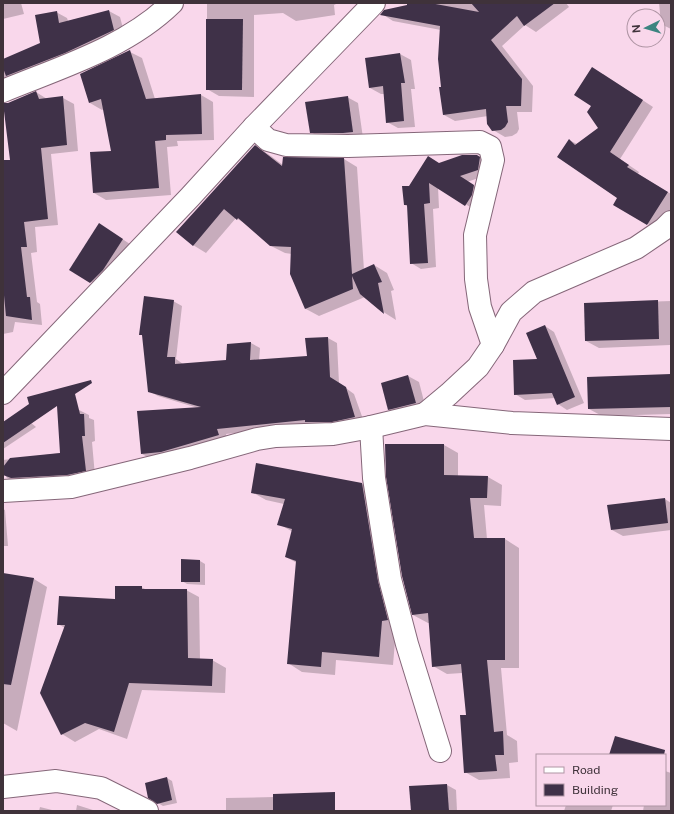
<svg xmlns="http://www.w3.org/2000/svg" width="674" height="814" font-family="'Public Sans',sans-serif">
<rect width="100%" height="100%" fill="#f9d7eb"/>
<!-- shadow -->
<g fill="#0003">
<path d="M3,3H21L24,14L3,19Z"/>
<path d="M207,3H338L334,5L335,15L296,21L283,13L254,15V97L219,96L207,89Z"/>
<path d="M408,3H566L569,7L536,32L525,25L502,46L533,86L532,112H517L519,129L517,133L512,136L505,137L493,130L488,116L455,121L444,115L441,30L393,21L382,14L408,6Z"/>
<path d="M659,3H671V29L661,24Z"/>
<path d="M109,11L120,17L125,36L3,91V60L42,43L56,12L67,18L68,21Z"/>
<path d="M130,52L142,58L155,99L201,95L213,102L214,140L177,141L178,146L167,147L171,195L106,200L94,193L112,152L104,109L102,110L90,103Z"/>
<path d="M400,54L411,60L415,89H411L415,127L398,128L387,122L384,94H381L370,88L366,59Z"/>
<path d="M603,74L653,107L620,159L639,172L638,174L671,194V211L659,231L615,204L619,198L569,140L577,144L600,128L592,106Z"/>
<path d="M36,92L47,99L63,98L74,104L78,151L51,154L58,225L35,227L37,252L31,253L37,302L40,304L42,325L15,322L13,332L3,334V161L11,160L8,104Z"/>
<path d="M347,97L358,103L363,138L322,139L311,132Z"/>
<path d="M255,146L268,154L283,165L344,159L357,167L364,270L374,265L387,273L394,290L391,291L396,320L385,313L365,297L319,316L306,309L291,274L292,254L285,253L271,246L246,224L236,218L206,253L193,245Z"/>
<path d="M479,156L488,162L487,175L467,182L483,191L475,210L438,187L439,208L433,209L436,267L421,269L411,263L408,207L405,205L410,187L439,164Z"/>
<path d="M110,231L133,246L102,289L71,269Z"/>
<path d="M173,301L182,306L176,359L183,364L227,361L251,343L260,348L259,361L308,357L328,338L337,343L339,383L354,394L364,422L312,425L226,434L228,440L151,459L142,454L198,408L158,396L149,391L143,336L140,334Z"/>
<path d="M671,301V354L670,345L599,348L586,341L585,304Z"/>
<path d="M545,326L554,332L584,403L567,410L558,404L555,398L525,400L515,394L539,360Z"/>
<path d="M671,375V414L602,416L589,409Z"/>
<path d="M408,376L419,382L426,409L400,416L389,409Z"/>
<path d="M79,410L89,415V418L94,420L95,441L92,442L95,476L18,483L7,478L3,471V460L61,453Z"/>
<path d="M30,422L36,427L3,449V429Z"/>
<path d="M444,445L458,453V476L488,477L502,485L501,506L484,505L487,539H505L519,548V668H501L507,735L517,741L518,762L509,763L510,778L479,780L465,772L467,715L462,673L447,674L433,666L430,623H428L413,615Z"/>
<path d="M362,484L376,492L396,629L393,665L336,660L335,675L302,672L288,663L297,563L286,557L293,532L279,524L284,504L266,500L252,492Z"/>
<path d="M665,499L671,503V530L623,536L612,530Z"/>
<path d="M3,509L5,510L8,546H3Z"/>
<path d="M200,561L205,564V585L187,584L182,581Z"/>
<path d="M3,574L34,579L47,587L17,731L3,723Z"/>
<path d="M141,587L147,590H186L199,597L200,660H212L226,668L225,693L142,690L127,739L99,729L75,742L62,734L65,628L58,624L116,600Z"/>
<path d="M665,771L671,773V811H643L644,805H665Z"/>
<path d="M167,778L172,781L177,803L163,806L158,803Z"/>
<path d="M447,785L456,790L457,811H412L411,787Z"/>
<path d="M274,797L311,811H226V798Z"/>
<path d="M77,805L96,811H76Z"/>
<path d="M566,805H613L611,811H564Z"/>
<path d="M40,807L56,811H39Z"/>
</g>
<!-- building -->
<g fill="#3f3148">
<path d="M407,3H430L479,12L471,3H555L524,26L517,16L491,40L522,79L521,106H506L508,122L505,127L501,130L492,131L487,124L486,109L443,115L439,87H441L438,59L440,26L380,15L384,10L407,5Z"/>
<path d="M109,10L114,30L65,53L6,76L3,68V59L40,43L35,15L57,11L59,23Z"/>
<path d="M206,19H243L242,90H206Z"/>
<path d="M130,50L146,99L201,94L202,134L166,135V140L155,141L159,188L93,193L90,152L111,151L101,99L89,103L80,74Z"/>
<path d="M400,53L405,83H401L404,121L386,123L383,86L369,88L365,58Z"/>
<path d="M592,67L643,100L610,152L629,165L627,167L668,192L647,225L613,205L617,198L557,157L569,139L575,145L598,128L587,112L591,106L574,95Z"/>
<path d="M36,91L39,99L63,96L67,145L41,148L48,219L24,222L27,247H21L27,297H30L32,320L6,316L3,285V160H10L3,103H8Z"/>
<path d="M348,96L353,132L343,133H310L305,102Z"/>
<path d="M255,145L282,166L283,157L344,158L352,274L374,264L382,282L378,283L384,314L360,294L352,276L353,289L305,309L290,274L291,247L270,246L238,218L237,220L224,209L193,246L176,232Z"/>
<path d="M462,155H477L480,157L478,170L460,176L474,185L472,195L465,206L429,183L430,203L424,204L428,263L410,264L407,205H404L402,186H409L428,156L439,163Z"/>
<path d="M99,223L123,239L103,270L90,283L69,270Z"/>
<path d="M144,296L174,300L167,357H175V364L226,360L227,344L251,342L250,360L307,356L305,338L328,337L330,377L346,387L355,417L332,422H305V420L217,429L219,435L161,452L141,454L137,411L201,407L148,392L142,335H139Z"/>
<path d="M658,300L659,339L585,341L584,303Z"/>
<path d="M545,325L575,397L557,405L552,393L514,395L513,360L537,359L526,333Z"/>
<path d="M671,374V407L588,409L587,377Z"/>
<path d="M408,375L416,403L388,410L381,383Z"/>
<path d="M91,380L92,383L75,394L80,414H84L85,436H82L86,471L67,475L11,478L3,475V467L10,458L60,453L57,406L3,443V422L29,404L27,397Z"/>
<path d="M385,444H444V475L488,476L487,498H470L474,538H505V660H487L494,732L503,731L504,755H495L497,771L464,773L460,715H466L461,664L432,667L428,613L412,615L402,576L386,477Z"/>
<path d="M256,463L362,483L378,581L388,620L382,621L379,657L322,652L321,667L287,664L296,561L285,557L292,529L277,525L285,499L251,493Z"/>
<path d="M665,498L668,523L611,530L607,505Z"/>
<path d="M181,559L200,560V582H181Z"/>
<path d="M3,573L34,578L11,685L3,684Z"/>
<path d="M115,586H142V589H187L188,658L213,659L212,686L129,683L114,732L85,723L61,735L40,693L65,625H57L59,596L115,599Z"/>
<path d="M615,736L665,750L664,755H609Z"/>
<path d="M167,777L172,800L157,804L148,798L145,783Z"/>
<path d="M447,784L449,811H411L409,786Z"/>
<path d="M335,792V811H273V794Z"/>
</g>
<g fill="none" stroke-linecap="round" stroke-linejoin="round">
<!-- street casing -->
<g stroke="#856779" stroke-width="24">
<g id="street">
<path d="M3,91C61,67 126,48 172,3"/>
<path d="M254,127L268,140L286,145L348,146L480,142L490,147L493,160L475,235L476,279L480,307L493,345"/>
<path d="M425,414L449,394L478,367L493,345L511,312L534,292L636,248L664,229L671,222"/>
<path d="M371,427L374,478L390,579L407,644L440,751"/>
<path d="M3,491L71,487L190,458L257,439L276,436L333,434L371,427L425,414L512,423L671,429"/>
<path d="M3,787L56,781L101,788L147,811"/>
</g>
</g>
<!-- secondary casing -->
<g stroke="#856779" stroke-width="24">
<path id="secondary" d="M3,393L190,197L254,127L374,3"/>
</g>
<!-- street -->
<use href="#street" stroke="#fff" stroke-width="22"/>
<!-- secondary -->
<use href="#secondary" stroke="#fff" stroke-width="22"/>
</g>
<!-- border -->
<rect width="674" height="814" fill="none" stroke="#3f323a" stroke-width="8"/>
<!-- legend -->
<rect x="536" y="754" width="130" height="52" fill="#f9d7eb" stroke="#af95a4"/>
<rect x="544" y="767" width="20" height="6" fill="#ffffff" stroke="#af95a4"/>
<text x="572" y="774" font-size="12" fill="#3f323a">Road</text>
<rect x="544" y="784" width="20" height="12" fill="#3f3148" stroke="#af95a4"/>
<text x="572" y="794" font-size="12" fill="#3f323a">Building</text>
<!-- north arrow -->
<g transform="translate(646 28) rotate(265)"><circle r="19" fill="#f9d7eb" stroke="#af95a4"/>
<path d="M0-3L7 15L0 10L-7 15Z" fill="#3c8480"/>
<text y="-6" font-size="11" font-weight="bold" text-anchor="middle" fill="#3f323a">N</text>
</g>
</svg>
